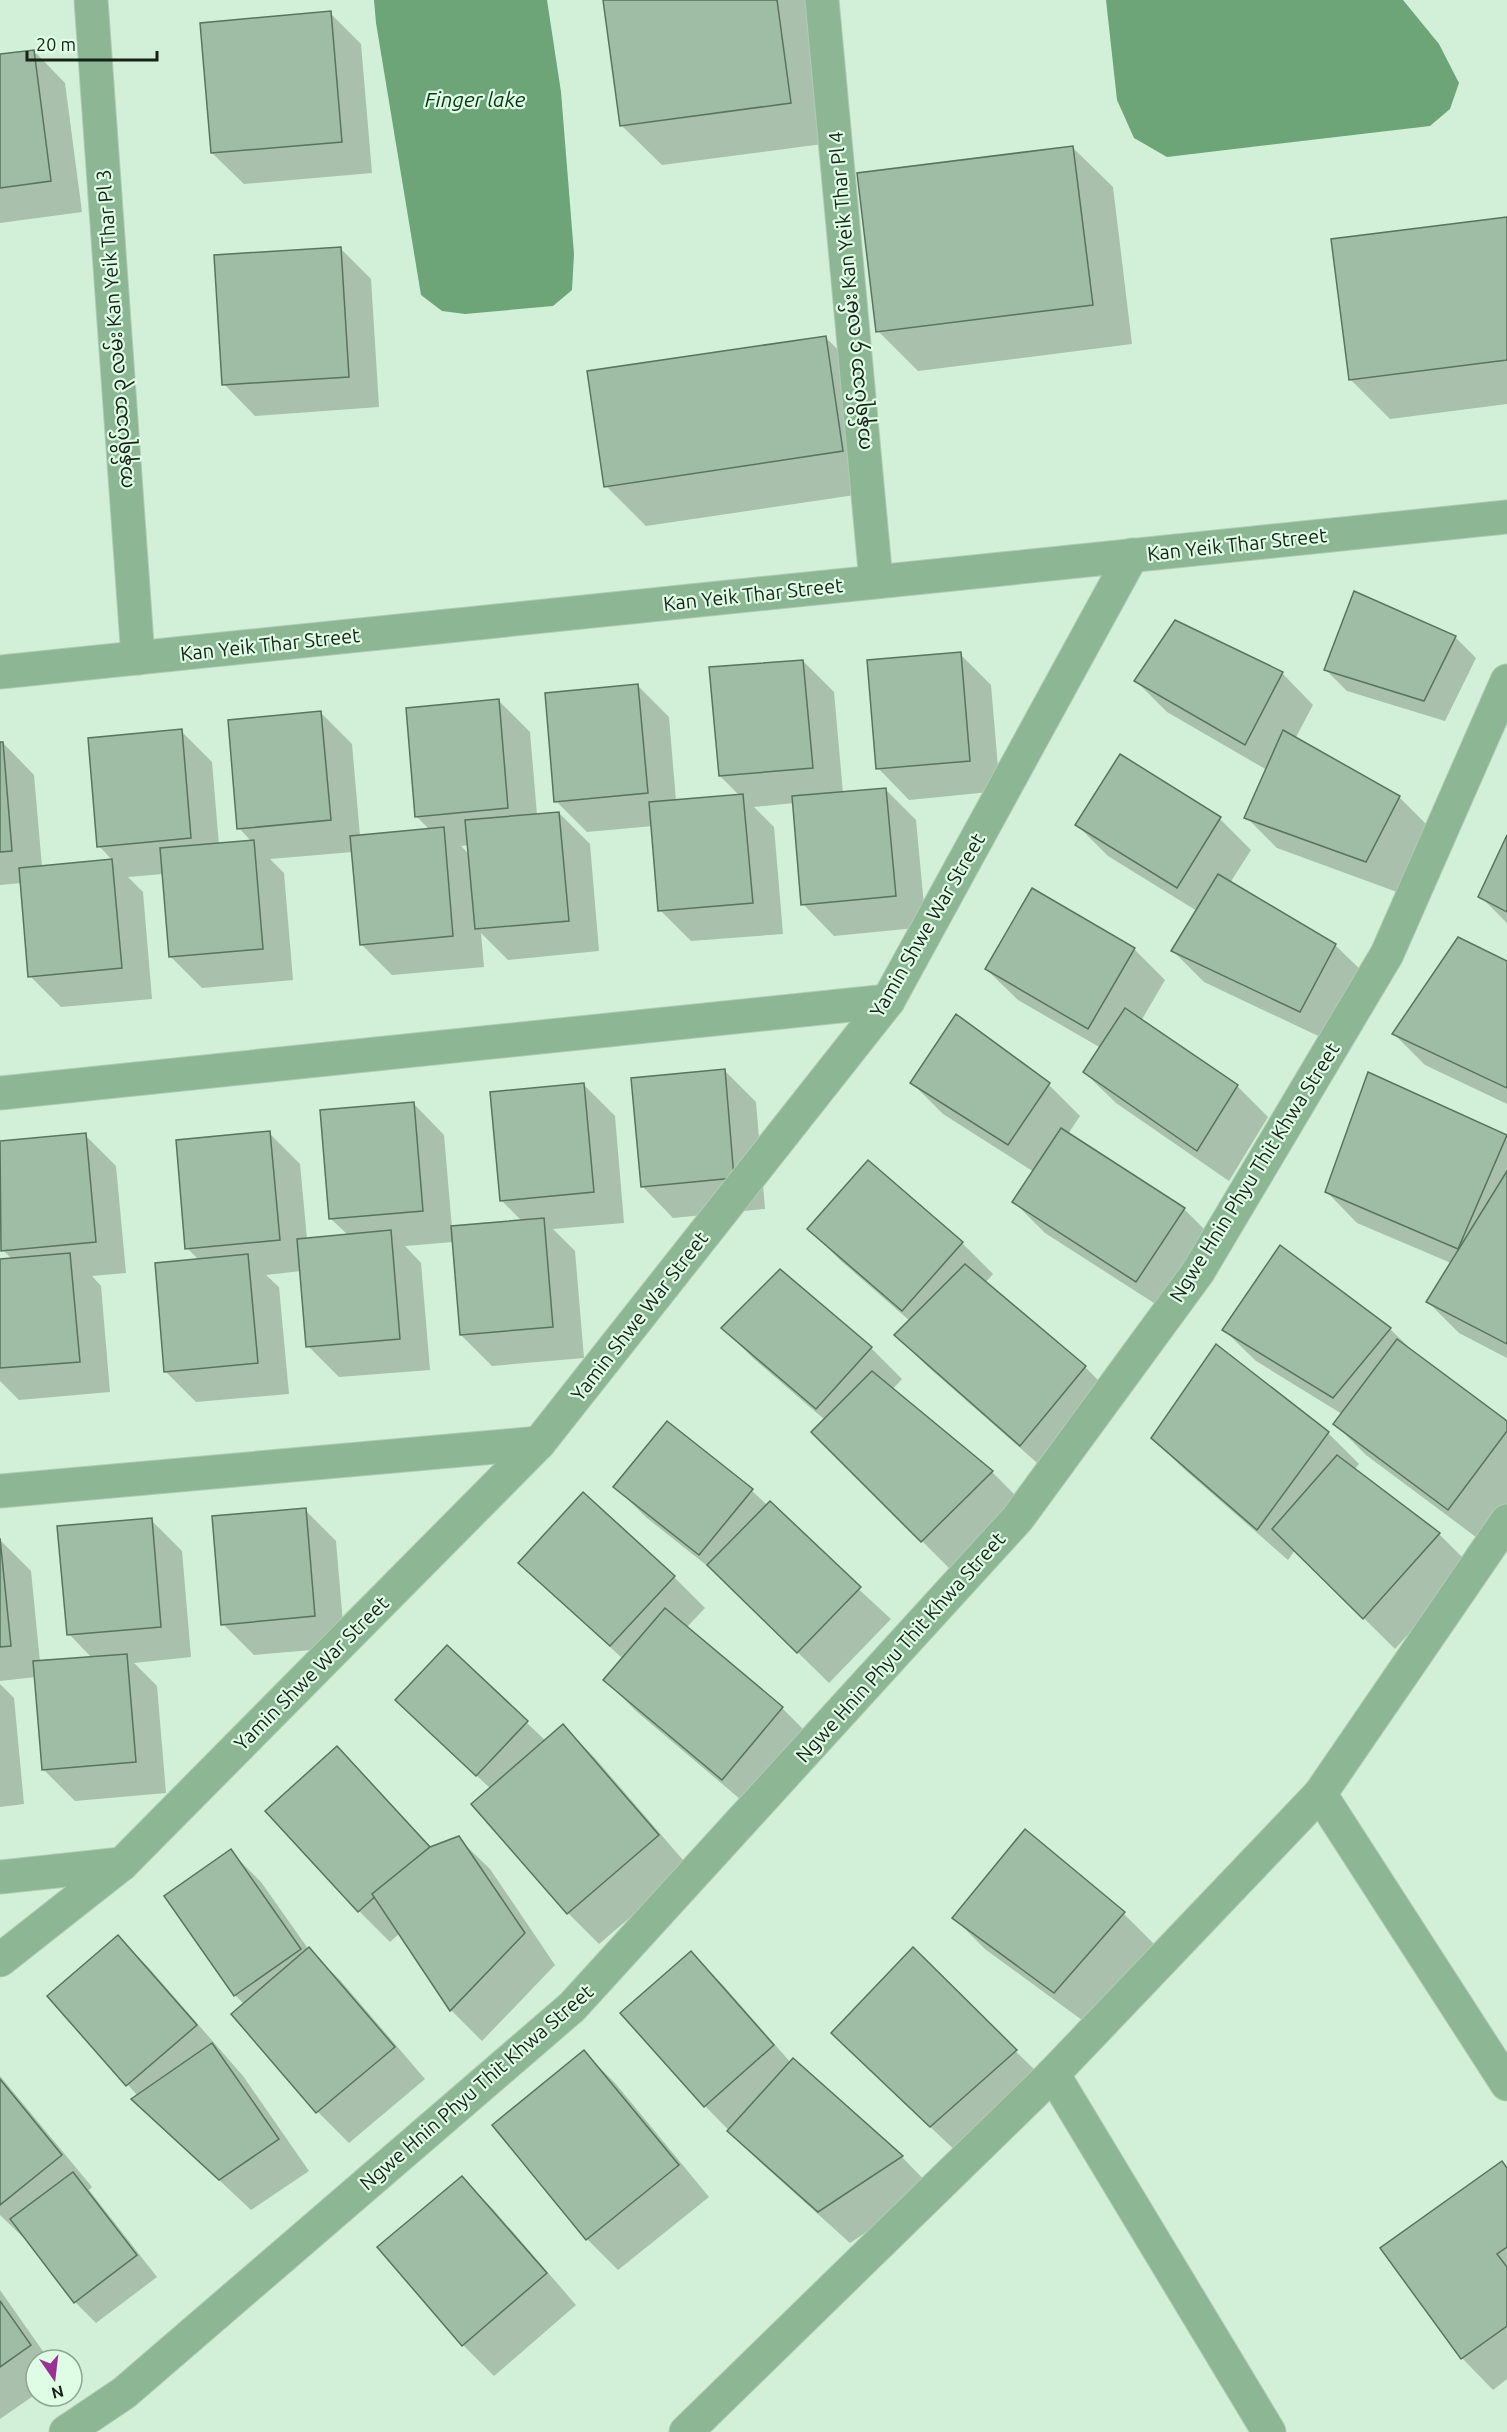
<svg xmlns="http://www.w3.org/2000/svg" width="1507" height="2432" font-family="Ubuntu,'Noto Sans Myanmar',sans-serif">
<rect width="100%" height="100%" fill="#d2f0d7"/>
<!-- water -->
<g fill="#6da478">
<path d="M374,0H547L561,92L574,254L572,290L553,306L465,314L442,311L421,295L376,23Z"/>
<path d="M1106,0H1403L1439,44L1459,83L1450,109L1430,126L1167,157L1134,138L1117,100Z"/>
</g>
<!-- shadow -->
<g fill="#0003" fill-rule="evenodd">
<path d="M605,0H812L830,143L662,165L621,125Z"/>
<path d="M330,13L361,44L372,173L244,184L212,153Z"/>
<path d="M34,51L65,83L82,212L0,223V56Z"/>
<path d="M1072,147L1113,187L1132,344L918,371L878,331Z"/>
<path d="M1507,218V404L1390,419L1350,379Z"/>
<path d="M340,248L371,279L379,407L255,416L224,384Z"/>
<path d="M825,337L866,377L882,491L646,526L606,486Z"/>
<path d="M1455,637L1476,658L1445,721L1347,691L1326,670Z"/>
<path d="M960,654L991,685L1000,791L909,800L878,768Z"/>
<path d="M803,661L834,692L843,793L885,789L916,820L926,927L834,936L803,904L794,803L754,807L774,827L783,934L691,941L660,910L653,826L587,832L556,801L638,686L669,717L676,801L740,796L720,776Z"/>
<path d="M1282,673L1313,705L1295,739L1399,797L1430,828L1397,892L1277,848L1246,817L1267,770L1167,712L1136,681Z"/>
<path d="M499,701L530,732L537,815L559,813L590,844L599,951L508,960L481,933L484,967L392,975L361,944L353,852L270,859L284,873L293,980L202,988L171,957L163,874L128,877L143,892L152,999L61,1007L30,976L22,883L0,885V744L3,743L34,775L42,867L113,861L99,846L181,731L212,762L219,845L252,842L239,828L321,713L352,744L360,836L430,830L416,816ZM469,845L470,855L461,846Z"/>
<path d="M1120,756L1220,819L1251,850L1230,883L1335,945L1367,976L1331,1042L1204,982L1173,951L1197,911L1108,856L1077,825Z"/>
<path d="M1507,838V923L1480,896Z"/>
<path d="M1134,949L1165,980L1141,1021L1237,1086L1268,1117L1229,1181L1116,1103L1084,1072L1101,1048L1018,1000L986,969Z"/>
<path d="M1507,962V1104L1425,1065L1394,1034Z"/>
<path d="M957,1016L1049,1085L1080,1116L1068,1134L1184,1209L1215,1240L1168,1312L1045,1233L1014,1202L1034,1172L943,1114L912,1083Z"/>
<path d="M725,1071L756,1102L765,1209L673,1218L642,1186Z"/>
<path d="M1369,1074L1507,1137V1358L1459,1333L1428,1302L1451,1263L1357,1223L1326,1191Z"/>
<path d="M584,1085L615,1116L624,1223L553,1229L575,1251L584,1358L492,1366L461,1335L453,1242L405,1246L421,1263L430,1370L339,1377L308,1346L301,1271L266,1275L279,1287L289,1394L196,1402L165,1371L199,1260L187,1248L269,1133L300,1164L307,1239L348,1235L331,1219L413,1103L444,1135L452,1228L523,1222L501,1200Z"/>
<path d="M85,1135L116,1166L126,1273L92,1276L101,1286L110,1392L19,1400L0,1381V1260L12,1259L3,1250L0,1217V1142Z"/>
<path d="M809,1229L962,1243L993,1274L985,1283L1085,1367L1116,1398L1052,1476L927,1366L896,1335L910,1321L840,1260Z"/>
<path d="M1280,1247L1390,1329L1418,1356L1507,1423V1504L1480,1540L1366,1455L1335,1424L1342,1414L1256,1361L1224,1330Z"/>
<path d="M780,1271L871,1348L902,1379L892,1390L992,1472L1023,1503L953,1572L813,1432L825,1420L754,1359L723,1328Z"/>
<path d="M1328,1433L1359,1464L1354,1470L1439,1534L1470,1565L1395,1649L1295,1550L1288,1560L1184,1469L1153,1438Z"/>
<path d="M615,1487L752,1491L891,1619L829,1683L720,1576L647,1518Z"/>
<path d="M305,1510L336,1541L345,1647L254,1655L223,1624Z"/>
<path d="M151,1520L182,1551L191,1657L134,1663L157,1686L166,1793L75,1801L44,1770L36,1677L0,1681V1540L31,1571L40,1662L92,1658L69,1634Z"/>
<path d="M520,1563L674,1577L705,1608L686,1628L782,1708L813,1739L753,1810L636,1711L605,1680L623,1659Z"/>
<path d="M447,1647L546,1741L563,1726L594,1757L689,1867L599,1944L568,1913L473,1804L491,1789L418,1721Z"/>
<path d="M0,1684L14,1698L24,1804L0,1807Z"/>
<path d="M337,1748L432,1848L458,1838L490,1869L555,1965L482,2041L451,2010L400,1933L390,1942L359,1911Z"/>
<path d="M1025,1831L1124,1914L1155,1945L1086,2023L985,1949L954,1918Z"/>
<path d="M230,1851L261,1882L309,1950L340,1980L425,2079L349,2143L318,2112L233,2014L245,2005L235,1995Z"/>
<path d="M118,1937L149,1968L243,2076L309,2171L251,2210L133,2099L138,2096L49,1996Z"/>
<path d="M913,1950L1047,2082L962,2157L864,2064Z"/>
<path d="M690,1953L722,1984L791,2063L793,2060L902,2157L932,2188L850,2243L760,2162L705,2106Z"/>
<path d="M584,2052L615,2083L709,2197L618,2270L587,2239Z"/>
<path d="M0,2076L92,2187L89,2190L157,2277L96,2323L75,2302L27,2239L26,2240L0,2215Z"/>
<path d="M1502,2163L1507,2168V2379L1493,2390L1462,2358Z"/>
<path d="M462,2178L493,2209L576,2305L494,2376L463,2345Z"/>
<path d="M0,2290L49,2360H36V2394L0,2419Z"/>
</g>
<!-- building -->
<g fill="#9fbca4" stroke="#59745e" stroke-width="1.5">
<path d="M603,0H777L791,103L620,126Z"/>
<path d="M331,11L342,142L211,153L200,23Z"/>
<path d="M34,50L51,181L0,188V54Z"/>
<path d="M1073,146L1093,305L876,332L857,173Z"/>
<path d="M1507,217V360L1349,380L1331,239Z"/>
<path d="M341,247L349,377L222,385L214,255Z"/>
<path d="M826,336L843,451L604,487L587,371Z"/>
<path d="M1354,591L1456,636L1424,701L1324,670Z"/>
<path d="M1175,620L1283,672L1245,745L1134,681Z"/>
<path d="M961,652L970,761L876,769L867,660Z"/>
<path d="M803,660L813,768L719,776L709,667Z"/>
<path d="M638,684L648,793L554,802L545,693Z"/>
<path d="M499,699L508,808L415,817L406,708Z"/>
<path d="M321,711L331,820L237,829L228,720Z"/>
<path d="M182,729L191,838L97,847L88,738Z"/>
<path d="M1283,730L1400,796L1366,862L1244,818Z"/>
<path d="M0,742H3L12,851L0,852Z"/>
<path d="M1120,754L1221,817L1177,888L1075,825Z"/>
<path d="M886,788L896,896L801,905L792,796Z"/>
<path d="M743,794L753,903L658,911L649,802Z"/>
<path d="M559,812L569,921L475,929L465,820Z"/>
<path d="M444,827L453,936L360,945L350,836Z"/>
<path d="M1507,835V912L1478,897Z"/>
<path d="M254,840L263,949L169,957L160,848Z"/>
<path d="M112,859L122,968L28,977L19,868Z"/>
<path d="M1218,874L1336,944L1300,1012L1171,951Z"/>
<path d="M1032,888L1135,948L1088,1029L985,969Z"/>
<path d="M1458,937L1507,961V1088L1392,1034Z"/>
<path d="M1125,1008L1238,1085L1197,1151L1083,1072Z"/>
<path d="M956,1014L1050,1083L1008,1145L910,1083Z"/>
<path d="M725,1069L734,1178L641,1187L631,1078Z"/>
<path d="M1368,1072L1507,1135L1458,1249L1325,1192Z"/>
<path d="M584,1083L594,1192L500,1201L490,1092Z"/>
<path d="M414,1102L423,1211L329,1219L320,1110Z"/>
<path d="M1061,1128L1185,1208L1136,1282L1012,1202Z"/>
<path d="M270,1131L280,1240L185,1249L176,1140Z"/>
<path d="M86,1133L96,1242L1,1251L0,1141Z"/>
<path d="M868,1160L963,1242L902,1311L807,1229Z"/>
<path d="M1507,1171V1344L1426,1302Z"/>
<path d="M544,1218L553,1327L460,1335L451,1226Z"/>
<path d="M391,1230L400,1339L306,1347L297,1239Z"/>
<path d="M1280,1245L1391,1328L1333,1398L1222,1330Z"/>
<path d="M70,1253L80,1362L0,1368V1259Z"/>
<path d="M248,1254L258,1363L164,1372L155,1263Z"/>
<path d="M965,1264L1086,1366L1020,1446L894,1335Z"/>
<path d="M780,1269L872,1347L816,1409L721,1328Z"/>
<path d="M1397,1339L1507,1421V1431L1448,1510L1333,1424Z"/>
<path d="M1216,1344L1329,1432L1257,1530L1151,1438Z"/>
<path d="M872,1371L993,1471L921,1542L811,1432Z"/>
<path d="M667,1421L753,1489L699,1555L613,1487Z"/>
<path d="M1337,1455L1440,1533L1363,1619L1272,1529Z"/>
<path d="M583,1492L675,1576L610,1646L518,1563Z"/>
<path d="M770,1501L861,1587L797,1653L707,1565Z"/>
<path d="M306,1508L315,1616L221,1625L212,1516Z"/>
<path d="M152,1518L161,1627L67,1635L57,1526Z"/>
<path d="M0,1538L11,1646L0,1647Z"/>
<path d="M665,1608L783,1707L722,1780L603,1680Z"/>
<path d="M447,1645L528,1721L476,1776L395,1700Z"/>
<path d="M127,1654L136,1762L42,1770L33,1661Z"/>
<path d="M563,1724L659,1835L567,1914L471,1804Z"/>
<path d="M337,1746L430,1847L358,1912L265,1811Z"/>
<path d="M1025,1829L1125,1912L1054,1993L952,1918Z"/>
<path d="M459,1836L525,1933L450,2011L372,1894L430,1847Z"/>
<path d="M231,1849L301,1949L234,1996L164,1896Z"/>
<path d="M118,1935L197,2025L126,2086L47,1996Z"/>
<path d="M309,1947L395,2047L316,2113L231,2014Z"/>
<path d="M913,1947L1017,2050L930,2127L831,2033Z"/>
<path d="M691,1951L774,2045L704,2107L620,2013Z"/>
<path d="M212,2043L279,2139L219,2180L131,2099Z"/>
<path d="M584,2050L679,2165L586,2240L492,2125Z"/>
<path d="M793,2058L903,2156L818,2212L727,2131Z"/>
<path d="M0,2079L62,2155L0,2205Z"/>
<path d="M1502,2161L1507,2168V2247L1497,2254L1507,2267V2326L1461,2359L1380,2248Z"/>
<path d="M73,2172L137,2255L74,2303L10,2219Z"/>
<path d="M462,2176L547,2273L462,2346L377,2247Z"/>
<path d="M0,2301L31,2345L0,2367Z"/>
</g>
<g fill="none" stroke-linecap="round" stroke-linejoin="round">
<!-- minor casing -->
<g stroke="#b0cbb5" stroke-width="35">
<g id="minor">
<path d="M91,0L138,658"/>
<path d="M822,0L876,581"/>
<path d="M0,672L1507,517"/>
<path d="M0,1093L888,1001"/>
<path d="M0,1491L539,1443"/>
<path d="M1320,1794L1507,2084"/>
<path d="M0,1877L122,1864"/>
<path d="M0,1960L122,1864L539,1443L888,1001L1132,555"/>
<path d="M1053,2074L1269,2432"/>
<path d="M66,2432L124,2393L572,2007L1018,1518L1198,1272L1387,954L1507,681"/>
<path d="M686,2432L1053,2074L1320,1794L1507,1521"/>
</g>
</g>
<!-- minor -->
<use href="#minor" stroke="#8cb694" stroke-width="33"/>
</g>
<g text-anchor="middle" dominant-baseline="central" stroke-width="4.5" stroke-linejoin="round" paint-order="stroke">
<!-- street labels -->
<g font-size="20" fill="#172219" stroke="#dffde4">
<text transform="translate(849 291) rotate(-95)">ကန်ရိပ်သာ ၄ လမ်း Kan Yeik Thar Pl 4</text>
<text transform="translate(114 329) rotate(-94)">ကန်ရိပ်သာ ၃ လမ်း Kan Yeik Thar Pl 3</text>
<text transform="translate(1237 544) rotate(-6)">Kan Yeik Thar Street</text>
<text transform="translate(753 594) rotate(-6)">Kan Yeik Thar Street</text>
<text transform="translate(270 644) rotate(-6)">Kan Yeik Thar Street</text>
<text transform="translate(927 925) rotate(-60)">Yamin Shwe War Street</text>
<text transform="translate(1254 1172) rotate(-58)">Ngwe Hnin Phyu Thit Khwa Street</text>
<text transform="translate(639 1316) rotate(-52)">Yamin Shwe War Street</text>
<text transform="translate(900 1647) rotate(-48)">Ngwe Hnin Phyu Thit Khwa Street</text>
<text transform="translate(311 1673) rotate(-45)">Yamin Shwe War Street</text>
<text transform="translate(476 2087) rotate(-41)">Ngwe Hnin Phyu Thit Khwa Street</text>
</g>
<!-- water labels -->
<g font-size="21" font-style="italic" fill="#073316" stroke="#dffde4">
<text x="475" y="99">Finger lake</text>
</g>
</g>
<!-- north arrow -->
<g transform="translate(54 2378) rotate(166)"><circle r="28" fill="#dffde4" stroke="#8fa593" stroke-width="1.5"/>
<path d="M0-4.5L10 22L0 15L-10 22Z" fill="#9a3194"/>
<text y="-9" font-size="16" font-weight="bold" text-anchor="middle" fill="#172219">N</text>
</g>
<!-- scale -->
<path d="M27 51v9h130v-9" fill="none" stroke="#172219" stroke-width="3"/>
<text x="36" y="51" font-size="18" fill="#172219" stroke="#dffde4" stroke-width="4.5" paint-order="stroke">20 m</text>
</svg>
